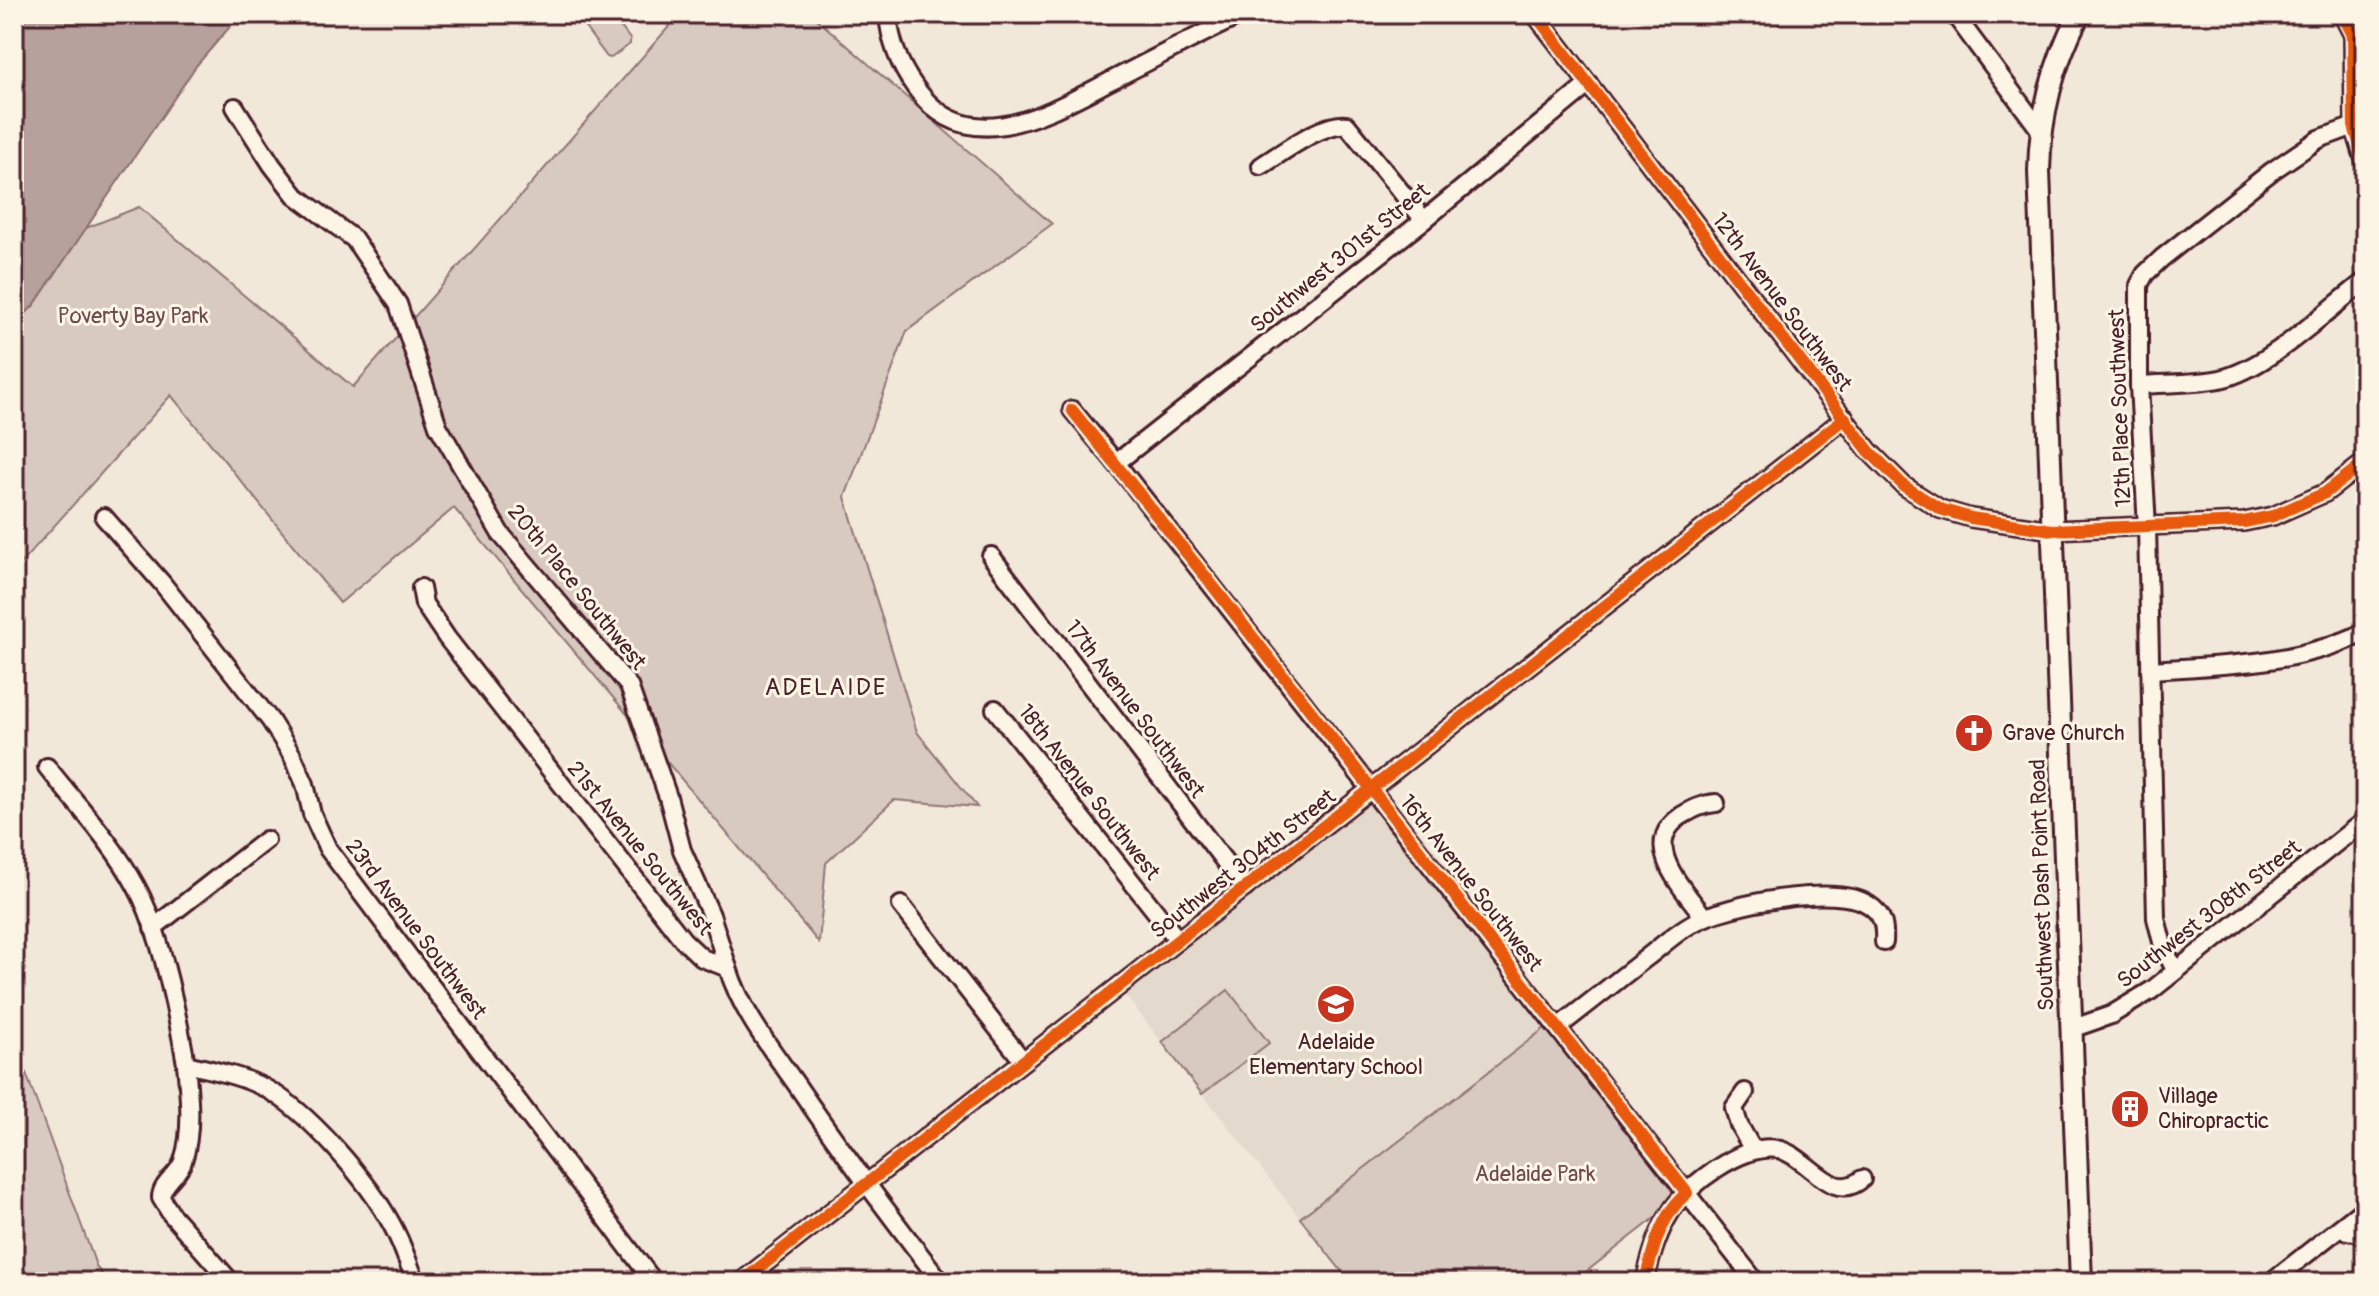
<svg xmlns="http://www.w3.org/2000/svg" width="2379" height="1296" font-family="Pangolin,sans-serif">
<rect width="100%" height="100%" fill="#f1e8da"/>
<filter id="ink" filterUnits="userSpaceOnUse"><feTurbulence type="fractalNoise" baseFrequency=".0125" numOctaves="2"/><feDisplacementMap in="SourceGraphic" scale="16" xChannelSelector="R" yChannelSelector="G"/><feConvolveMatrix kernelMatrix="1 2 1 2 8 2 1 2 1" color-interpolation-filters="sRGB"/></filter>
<g filter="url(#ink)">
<!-- built -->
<path fill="#e4d9cd" d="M1372,788L1554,1021L1300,1218L1118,986Z"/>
<!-- green -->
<g fill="#d8cac0" stroke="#917476" stroke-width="2">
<path d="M575,14H611L630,39V44L611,58L607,57Z"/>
<path d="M680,14H811L1052,224L907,331L845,497L917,732L977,807L894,800L826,863L819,943L454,508L340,603L171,395L14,571V325L34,305L86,228L139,207L353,387Z"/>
<path d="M1228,990L1269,1043L1202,1094L1162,1042Z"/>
<path d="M1554,1021L1687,1193L1573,1282H1350L1300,1218Z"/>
<path d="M14,1040L97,1268L109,1282H14Z"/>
</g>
<!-- water -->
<path fill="#b6a19c" stroke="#8b6d6f" stroke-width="2" d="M14,14H241L196,66L34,305L14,325Z"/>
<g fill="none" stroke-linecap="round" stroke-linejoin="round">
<!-- minor casing -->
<g stroke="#4a1f2b" stroke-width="22">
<g id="minor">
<path d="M888,14C890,42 899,65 915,87C968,163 1050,112 1112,80C1156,58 1199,34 1244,14"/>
<path d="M1535,14L1869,451L1904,486L1940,509L1971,518L2052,530L2244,522L2273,516L2325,493L2365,462"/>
<path d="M1954,14L2040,130"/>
<path d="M2342,14L2353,35L2354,126L2365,162"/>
<path d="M235,107L272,165L295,195L354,239L398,304L438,426L500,533L629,686L668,797L682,850L711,915L728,968"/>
<path d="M1261,166C1282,153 1324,121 1347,125L1424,220"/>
<path d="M2139,385C2166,383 2194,384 2220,379C2267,369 2327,310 2365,281"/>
<path d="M1072,410L1116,463L1756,1282"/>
<path d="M1116,463L1424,220L1589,84"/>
<path d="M104,517L162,583L270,720L292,755L305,784L312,814L328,849L654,1282"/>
<path d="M991,556L1245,888"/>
<path d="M421,588L424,604L447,638L683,940L702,958L728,968C741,1011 770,1047 796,1084C842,1152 891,1217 941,1282"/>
<path d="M2150,670C2224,665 2297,665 2365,632"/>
<path d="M995,709L1178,940"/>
<path d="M47,767C77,805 113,843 136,886C161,931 177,1012 186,1064C212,1070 239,1075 263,1087C307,1109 369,1182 392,1225C402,1243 408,1263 416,1282"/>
<path d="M901,905L1023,1061"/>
<path d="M1704,917C1683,888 1639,845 1681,816C1693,809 1702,804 1716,803"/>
<path d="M153,928L266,840"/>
<path d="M2175,970L2163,946L2156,918L2147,527L2139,385V285L2145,274L2162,258L2272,171L2319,139L2354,126"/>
<path d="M1558,1027C1588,1004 1617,981 1646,958C1662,946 1677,931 1695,922C1727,904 1838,883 1869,905C1883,914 1885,926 1884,942"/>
<path d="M2071,1029L2111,1015L2152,990L2365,820"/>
<path d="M186,1064C189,1095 193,1131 183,1161C179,1175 161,1183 161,1198L171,1214L231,1282"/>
<path d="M1745,1092L1734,1108L1739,1125L1753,1150"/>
<path d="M2343,1226L2348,1231L2365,1234"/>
<path d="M741,1282L1845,418"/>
<path d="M1645,1282C1650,1258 1657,1234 1670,1213C1686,1185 1744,1143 1777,1149C1808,1155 1831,1205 1862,1179"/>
<path d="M2271,1282L2365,1208"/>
</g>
</g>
<!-- major casing -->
<g stroke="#4a1f2b" stroke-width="26">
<path id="major" d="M2079,14C2053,65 2040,114 2039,171L2081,1282"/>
</g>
<!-- minor -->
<use href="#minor" stroke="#fcf5e5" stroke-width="16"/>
<!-- major -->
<use href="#major" stroke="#fcf5e5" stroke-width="20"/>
<!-- cycleway casing -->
<g stroke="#fcf5e5" stroke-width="17">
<g id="cycleway">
<path d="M1535,14L1869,451L1904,486L1940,509L1971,518L2052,530L2244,522L2273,516L2325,493L2365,462"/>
<path d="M2342,14L2353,35L2354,126L2365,162"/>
<path d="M1072,410L1209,581L1687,1193C1661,1214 1652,1251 1645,1282"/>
<path d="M741,1282L1845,418"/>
</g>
</g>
<!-- cycleway -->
<use href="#cycleway" stroke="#e8590c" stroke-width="12"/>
</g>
</g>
<!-- icons -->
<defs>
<g id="church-disc" transform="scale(2)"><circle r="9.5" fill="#c8321e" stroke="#fcf5e5"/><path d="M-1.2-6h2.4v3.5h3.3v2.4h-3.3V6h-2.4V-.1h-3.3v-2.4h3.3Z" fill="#fff"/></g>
<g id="school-disc" transform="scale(2)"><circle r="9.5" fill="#c8321e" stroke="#fcf5e5"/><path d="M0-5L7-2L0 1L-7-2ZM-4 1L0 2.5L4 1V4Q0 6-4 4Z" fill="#fff"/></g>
<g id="building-disc" transform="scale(2)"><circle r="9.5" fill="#c8321e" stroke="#fcf5e5"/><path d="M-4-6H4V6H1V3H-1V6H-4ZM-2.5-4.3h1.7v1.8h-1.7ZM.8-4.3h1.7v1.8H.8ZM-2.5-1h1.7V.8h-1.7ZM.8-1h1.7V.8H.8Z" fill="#fff"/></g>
</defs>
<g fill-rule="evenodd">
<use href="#church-disc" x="1974" y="733"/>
<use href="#school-disc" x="1336" y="1004"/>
<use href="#building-disc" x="2130" y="1109"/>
</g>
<g text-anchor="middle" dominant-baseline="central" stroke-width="6" stroke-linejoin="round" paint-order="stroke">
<!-- street labels -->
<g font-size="22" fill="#4a1f2b" stroke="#fcf5e5">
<text transform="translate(1340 258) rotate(-39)">Southwest 301st Street</text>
<text transform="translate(1782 302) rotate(53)">12th Avenue Southwest</text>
<text transform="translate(2120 408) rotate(-92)">12th Place Southwest</text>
<text transform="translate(577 587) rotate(51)">20th Place Southwest</text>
<text transform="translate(1135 709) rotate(53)">17th Avenue Southwest</text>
<text transform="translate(1089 792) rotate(52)">18th Avenue Southwest</text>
<text transform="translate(640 848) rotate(51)">21st Avenue Southwest</text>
<text transform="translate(1243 864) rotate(-38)">Southwest 304th Street</text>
<text transform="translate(1471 883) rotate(52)">16th Avenue Southwest</text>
<text transform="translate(2042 885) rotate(-92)">Southwest Dash Point Road</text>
<text transform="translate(2209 914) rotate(-38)">Southwest 308th Street</text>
<text transform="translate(416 929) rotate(53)">23rd Avenue Southwest</text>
</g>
<!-- park labels -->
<g font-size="22" fill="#6e4a50" stroke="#fcf5e5">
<text x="133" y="316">Poverty Bay Park</text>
<text x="1535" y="1174">Adelaide Park</text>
</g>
<!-- poi labels -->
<g font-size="22" fill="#4a1f2b" stroke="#fcf5e5" text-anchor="start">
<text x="2002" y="733">Grave Church</text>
<text x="1336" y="1042" text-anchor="middle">Adelaide<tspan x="1336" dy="25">Elementary School</tspan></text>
<text x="2158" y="1096">Village<tspan x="2158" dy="25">Chiropractic</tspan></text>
</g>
<!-- neighbourhood labels -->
<g font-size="24" letter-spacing="2" fill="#4a1f2b" stroke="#fcf5e5">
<text x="826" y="687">ADELAIDE</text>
</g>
</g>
<!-- margin -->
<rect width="2379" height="1296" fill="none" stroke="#fcf5e5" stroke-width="48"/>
<rect x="24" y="24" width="2331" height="1248" fill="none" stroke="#4a1f2b" stroke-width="3" filter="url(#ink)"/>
</svg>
